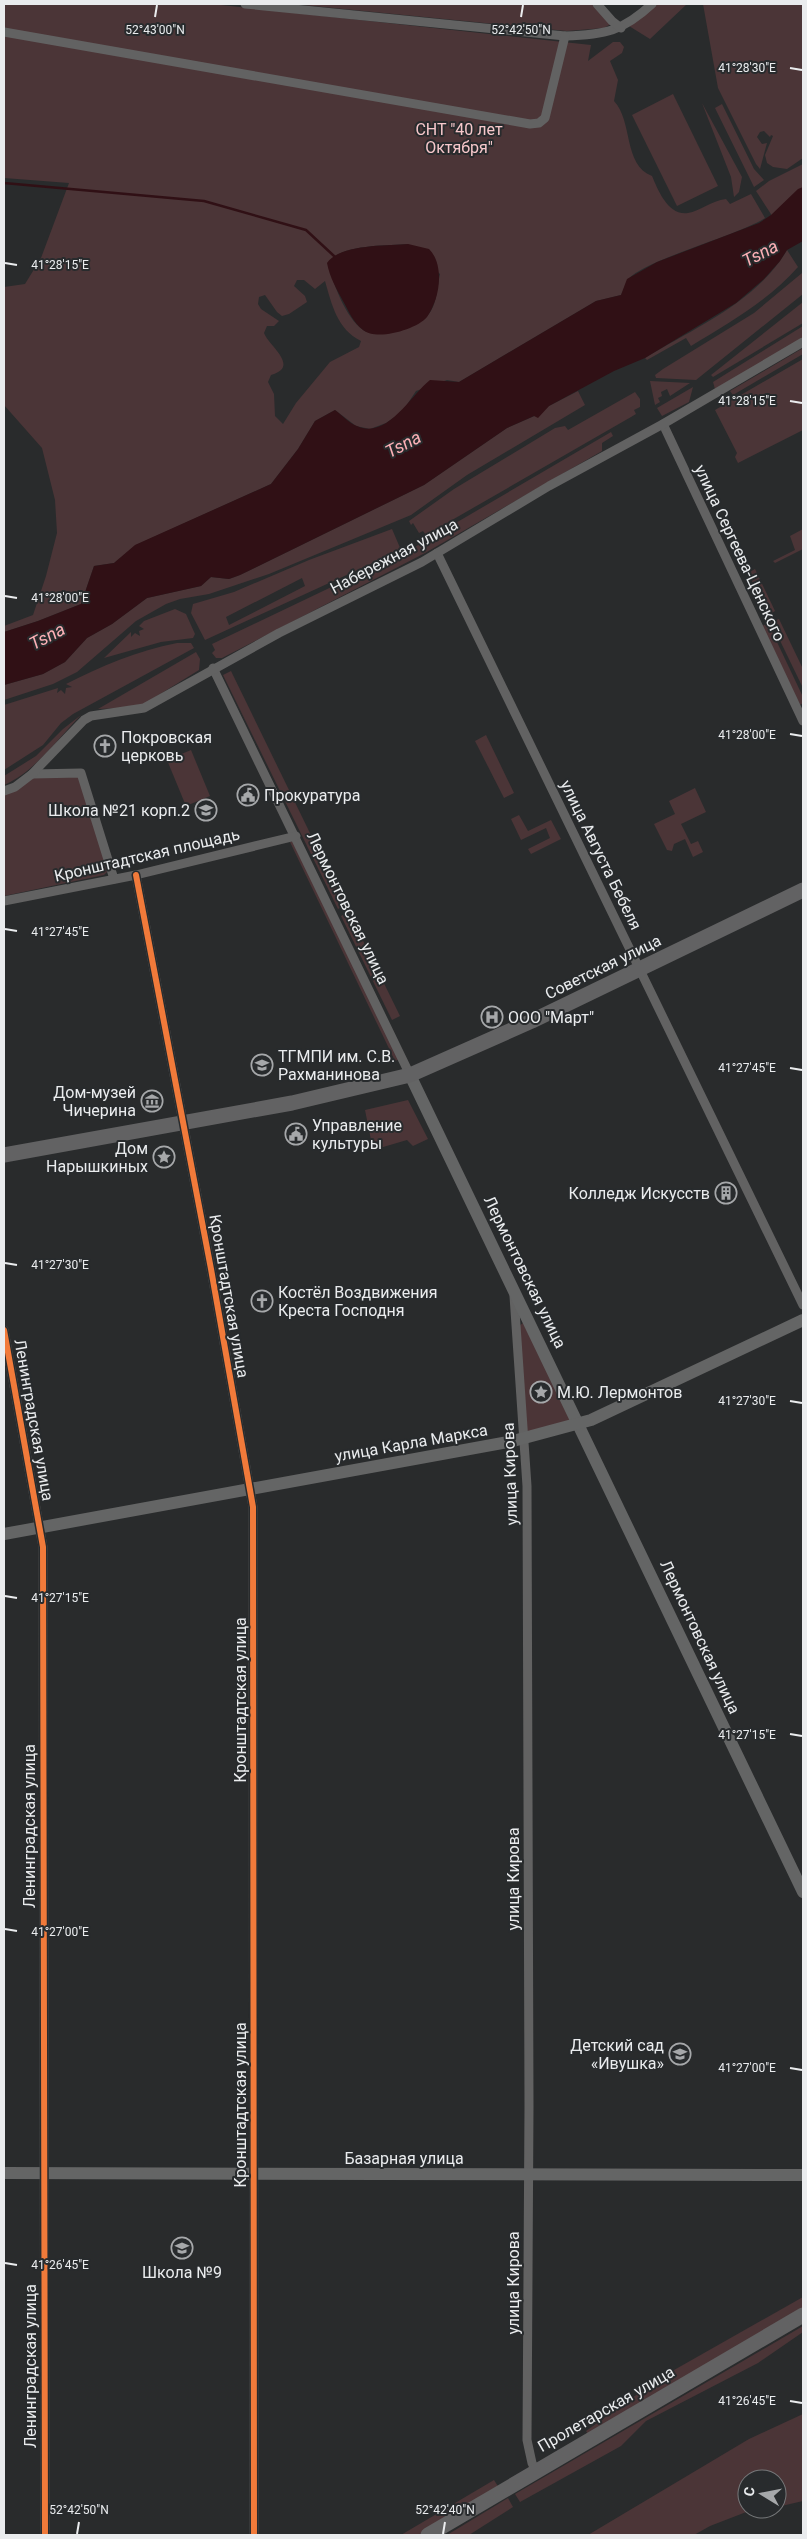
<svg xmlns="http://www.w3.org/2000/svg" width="807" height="2539" font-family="Roboto,sans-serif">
<rect width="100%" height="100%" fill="#292b2c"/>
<!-- green -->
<g fill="#4b3537" fill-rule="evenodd">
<path d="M4,4H212L591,45L588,61L613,42H620L624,47L622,53L610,61L618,80L614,101C633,121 623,165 652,176C658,190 668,216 688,213C700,211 711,201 726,199L730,204L751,194L765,218C739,235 638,262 627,281C625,285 623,291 621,295L596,301L459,382L447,380L416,391L402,412L386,423L370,429L356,426L335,410L315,421L298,449L271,484L136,545L114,563L94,566L81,604L38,621L4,632V626L33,615L46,576L57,533L55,500L42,448L4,405V287L25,284L41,258L69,183L4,178ZM408,244L440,274C437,287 437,305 428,315C418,326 376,340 363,330C345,317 333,283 328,263C340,244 386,246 408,244ZM297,280H304L315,289L325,281C332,305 337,329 361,341L359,347L330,362L296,403L283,424L275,416L274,394L268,382L271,375C301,367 268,345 264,333L267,326H274L279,321L261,309L258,304L259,297L265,295L277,312L282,316L289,314L307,302L305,296L294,286Z"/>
<path d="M293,4H591L607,14L611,24L604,28L567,31Z"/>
<path d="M657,4H687L650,39L629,26Z"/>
<path d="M703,4H803V158L787,169L773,167L767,163L765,155L773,136L771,135L770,137L764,131L760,132L757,137L762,144L767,143L760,169L756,164L718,88Z"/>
<path d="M673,94L718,186L677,206L632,115Z"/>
<path d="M702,103L742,177L739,192L734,197L731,177Z"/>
<path d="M722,104L754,169L764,180L754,187L715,108Z"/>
<path d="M803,164V188L778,225L756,191L769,181Z"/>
<path d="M787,250L798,267C768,301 729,323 691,346L686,338L647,360L645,358C694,328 757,302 787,250Z"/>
<path d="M802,273L803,294L696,380L656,378L655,375L663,369L754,313Z"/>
<path d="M803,302V323L713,377L711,375Z"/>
<path d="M803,326V339L715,389L713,382Z"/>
<path d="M803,348V354L733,395L730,391Z"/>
<path d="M803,359V430L738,463L735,457L737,453L715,410Z"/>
<path d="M650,381L690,383L670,396L667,389L661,392L662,396L658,398L660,402L655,405Z"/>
<path d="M693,387L689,402L662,416L657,408Z"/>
<path d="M578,391L585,405L467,475L411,515L269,574L209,594L180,599L166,604L136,621L77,672L53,684L4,700V685L43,674L65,662L87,638L112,624L147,598L201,586L211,577L229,579L240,575L424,485L507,428L539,414L549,406Z"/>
<path d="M635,392L640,399V407L634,410L636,414L631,417L426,535L423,531L419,533L413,523L411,525L409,521L454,489L555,428L565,426L568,430Z"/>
<path d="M611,432L613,436L602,443V451L425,553L222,658H216L212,653L215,650L212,644L413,548Z"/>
<path d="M392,529L401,550L205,640L191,613L193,604L234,592L309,560ZM302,578L305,586L229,625L226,617Z"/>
<path d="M803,529V549L775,563L773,561L795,550L790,536Z"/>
<path d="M755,569L775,611L768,615L748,573Z"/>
<path d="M175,609L186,614L195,634L193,638L161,642L104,658L131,632V637L135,633L140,636L139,631L144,629L139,626L144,621Z"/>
<path d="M779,619L803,669V688L771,622Z"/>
<path d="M768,623L803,697V703L800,705L762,626Z"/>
<path d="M177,643H191L194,648L73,714L61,723L43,745L4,770V705L58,688L57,693L61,690L65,694L66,688L72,687L66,684C101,666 137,651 177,643Z"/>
<path d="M196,652L200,659L199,670L144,704L122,708L98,709Z"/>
<path d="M231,671L345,905L338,909L223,675Z"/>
<path d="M81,715C58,738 35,772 4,785V776L36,756L63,729Z"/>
<path d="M486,735L514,793L504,798L475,741Z"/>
<path d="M191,750L210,796L186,806L167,760Z"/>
<path d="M79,775L108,871L104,875L4,896V795L33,778Z"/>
<path d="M695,788L706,812L681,824L691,844L698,841L703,852L693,857L685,839L674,844L672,851L667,850L654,824L675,814L669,801Z"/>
<path d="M519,815L528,831L551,820L561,839L531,854L528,849L550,838L546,828L521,840L511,819Z"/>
<path d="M294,840L400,1059L395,1061L290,842Z"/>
<path d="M349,912L400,1016L392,1020L341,916Z"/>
<path d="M408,1100L428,1139L413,1146L407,1140L373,1150L365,1110Z"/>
<path d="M523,1323L574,1420L527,1433L519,1326Z"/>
<path d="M803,2297V2309L589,2436L586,2431L660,2378Z"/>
<path d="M803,2326V2332L758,2363L646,2421L621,2446L520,2502L515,2494Z"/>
<path d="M803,2414V2501L777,2507V2479H747V2509H754L710,2526L694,2535H696H588L749,2439Z"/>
<path d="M494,2480L499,2488L418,2535H401Z"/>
<path d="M508,2498L513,2507L469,2535H447Z"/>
</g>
<!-- water -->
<g fill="#301015">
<path d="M803,187V241L787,250L780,261L764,279L736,303L645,358L614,371L549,406L538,418L534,416L507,428L424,485L240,575L229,579L211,577L201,586L147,598L112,624L87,638L65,662L43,674L4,685V632L38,621L81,604L94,566L114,563L135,545L271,484L298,449L315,421L335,410C342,415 349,423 357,426C387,440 411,395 430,380L459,382L596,301L621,295L627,279L657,262L759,223L771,215L798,189Z"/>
<path d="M408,244L429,249C445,265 440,299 427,317C416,330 376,341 363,330C353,322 349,312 343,301C336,288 330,278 327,263C340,244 386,246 408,244Z"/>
</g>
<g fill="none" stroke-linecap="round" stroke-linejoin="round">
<!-- stream -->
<path stroke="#301015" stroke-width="2.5" d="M4,183L204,201L306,230L334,256"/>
<!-- street -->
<g stroke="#626262" stroke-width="9">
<path d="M245,4L565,36C605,35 623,31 652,4"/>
<path d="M597,4L612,21L621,28"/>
<path d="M4,32L530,124L539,123L545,118L565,36"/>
<path d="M663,424L803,721"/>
<path d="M437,553L803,1305"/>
<path d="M213,668L410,1075"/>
<path d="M32,774L81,773L114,879"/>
<path d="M4,791L15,787L32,774L84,720L91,716L144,708L279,633L422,562L549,486L663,424L803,342"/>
<path d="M136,875L211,1269L253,1507L254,2535"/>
<path d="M4,901L136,875L296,836"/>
<path d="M514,1296L527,1486L529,2106L527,2440L532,2463L536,2471"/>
<path d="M4,1330L43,1547L45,2535"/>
</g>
<!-- secondary -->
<g stroke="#646565" stroke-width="12">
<path d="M410,1075L803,1892"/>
<path d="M4,1534L513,1441L591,1420L803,1320"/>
<path d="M4,2173L803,2175"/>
</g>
<!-- primary -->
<g stroke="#626263" stroke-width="15">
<path d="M4,1155L292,1103L410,1075L532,1021L803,890"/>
<path d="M428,2535L803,2315"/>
</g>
<!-- cycleway casing -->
<g stroke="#282b2d" stroke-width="9">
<g id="cycleway">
<path d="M136,875L211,1269L253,1507L254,2535"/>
<path d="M4,1330L43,1547L45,2535"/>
</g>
</g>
<!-- cycleway -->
<use href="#cycleway" stroke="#f17a3a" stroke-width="6"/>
</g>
<!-- ticks -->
<path fill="none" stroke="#eaecee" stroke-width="2" d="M155,17L157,5M521,17L523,5M790,68L802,70M5,263L17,265M790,401L802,403M5,596L17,598M790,734L802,736M5,929L17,931M790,1068L802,1070M5,1263L17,1265M790,1401L802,1403M5,1596L17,1598M790,1734L802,1736M5,1929L17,1931M790,2068L802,2070M5,2263L17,2265M790,2401L802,2403M77,2534L79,2522M443,2534L445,2522"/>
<!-- icons -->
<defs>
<g id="church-ring" transform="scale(1.125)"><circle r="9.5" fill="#282b2d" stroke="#a6a8aa" stroke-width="1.5"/><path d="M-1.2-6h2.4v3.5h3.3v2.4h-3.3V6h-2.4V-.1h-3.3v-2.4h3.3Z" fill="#a6a8aa"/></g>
<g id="civic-ring" transform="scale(1.125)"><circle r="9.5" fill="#282b2d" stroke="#a6a8aa" stroke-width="1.5"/><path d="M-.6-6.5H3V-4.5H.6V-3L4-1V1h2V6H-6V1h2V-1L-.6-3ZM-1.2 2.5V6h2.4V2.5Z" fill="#a6a8aa"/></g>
<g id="school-ring" transform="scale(1.125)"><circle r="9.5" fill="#282b2d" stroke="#a6a8aa" stroke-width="1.5"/><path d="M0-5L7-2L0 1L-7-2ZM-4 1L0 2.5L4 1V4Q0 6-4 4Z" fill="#a6a8aa"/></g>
<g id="hospital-ring" transform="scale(1.125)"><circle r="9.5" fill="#282b2d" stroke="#a6a8aa" stroke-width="1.5"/><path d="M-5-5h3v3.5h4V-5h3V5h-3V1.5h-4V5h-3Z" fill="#a6a8aa"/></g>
<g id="university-ring" transform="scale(1.125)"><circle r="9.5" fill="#282b2d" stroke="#a6a8aa" stroke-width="1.5"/><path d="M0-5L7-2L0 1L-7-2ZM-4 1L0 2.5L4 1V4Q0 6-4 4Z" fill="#a6a8aa"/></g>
<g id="museum-ring" transform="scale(1.125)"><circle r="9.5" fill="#282b2d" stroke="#a6a8aa" stroke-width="1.5"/><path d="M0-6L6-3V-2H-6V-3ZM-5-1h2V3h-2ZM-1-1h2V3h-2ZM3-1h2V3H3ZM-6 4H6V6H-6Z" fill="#a6a8aa"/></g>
<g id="sight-ring" transform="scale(1.125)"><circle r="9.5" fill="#282b2d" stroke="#a6a8aa" stroke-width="1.5"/><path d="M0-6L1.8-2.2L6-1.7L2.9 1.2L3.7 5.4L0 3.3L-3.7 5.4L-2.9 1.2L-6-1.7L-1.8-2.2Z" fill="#a6a8aa"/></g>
<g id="building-ring" transform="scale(1.125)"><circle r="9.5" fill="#282b2d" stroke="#a6a8aa" stroke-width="1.5"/><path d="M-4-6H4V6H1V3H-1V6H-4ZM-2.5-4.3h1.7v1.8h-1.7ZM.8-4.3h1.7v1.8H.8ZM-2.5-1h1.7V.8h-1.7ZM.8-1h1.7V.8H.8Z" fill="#a6a8aa"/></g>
</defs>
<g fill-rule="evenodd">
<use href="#church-ring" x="105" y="746"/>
<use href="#civic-ring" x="248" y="795"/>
<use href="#school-ring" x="206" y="810"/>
<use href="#hospital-ring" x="492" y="1017"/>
<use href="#university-ring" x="262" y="1065"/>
<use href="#museum-ring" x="152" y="1101"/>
<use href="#civic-ring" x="296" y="1134"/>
<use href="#sight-ring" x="164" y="1157"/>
<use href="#building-ring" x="726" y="1193"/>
<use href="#church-ring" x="262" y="1301"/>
<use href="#sight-ring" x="541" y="1392"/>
<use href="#school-ring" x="680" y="2054"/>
<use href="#school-ring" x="182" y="2248"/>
</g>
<g text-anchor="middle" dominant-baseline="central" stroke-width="4" stroke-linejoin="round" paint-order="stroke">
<!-- park labels -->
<g font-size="16" fill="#f7c8cb" stroke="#282b2d">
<text x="459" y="129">СНТ "40 лет<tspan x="459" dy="18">Октября"</tspan></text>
</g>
<!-- street labels -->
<g font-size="16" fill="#eaecee" stroke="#282b2d">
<text transform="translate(740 553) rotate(65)">улица Сергеева-Ценского</text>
<text transform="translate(394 556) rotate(-28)">Набережная улица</text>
<text transform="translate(147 855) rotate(-13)">Кронштадтская площадь</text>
<text transform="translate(601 855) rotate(64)">улица Августа Бебеля</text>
<text transform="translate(348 908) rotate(64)">Лермонтовская улица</text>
<text transform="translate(603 967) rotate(-26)">Советская улица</text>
<text transform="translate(525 1272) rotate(64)">Лермонтовская улица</text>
<text transform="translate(229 1296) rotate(80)">Кронштадтская улица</text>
<text transform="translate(34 1420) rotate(80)">Ленинградская улица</text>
<text transform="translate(411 1443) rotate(-10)">улица Карла Маркса</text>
<text transform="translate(510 1474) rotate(-92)">улица Кирова</text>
<text transform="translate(700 1637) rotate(65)">Лермонтовская улица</text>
<text transform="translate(240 1700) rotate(-90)">Кронштадтская улица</text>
<text transform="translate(29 1826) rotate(-90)">Ленинградская улица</text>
<text transform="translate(513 1879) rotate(-90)">улица Кирова</text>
<text transform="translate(240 2105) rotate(-90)">Кронштадтская улица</text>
<text x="404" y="2158">Базарная улица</text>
<text transform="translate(513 2283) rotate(-90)">улица Кирова</text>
<text transform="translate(30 2366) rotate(-90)">Ленинградская улица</text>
<text transform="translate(606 2409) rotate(-30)">Пролетарская улица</text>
</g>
<!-- poi labels -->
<g font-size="16" fill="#eaecee" stroke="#282b2d" text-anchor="start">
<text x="121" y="737">Покровская<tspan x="121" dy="18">церковь</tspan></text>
<text x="264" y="795">Прокуратура</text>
<text x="190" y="810" text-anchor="end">Школа №21 корп.2</text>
<text x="508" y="1017">ООО "Март"</text>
<text x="278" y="1056">ТГМПИ им. С.В.<tspan x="278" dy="18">Рахманинова</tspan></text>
<text x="136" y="1092" text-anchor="end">Дом-музей<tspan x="136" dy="18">Чичерина</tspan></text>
<text x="312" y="1125">Управление<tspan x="312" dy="18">культуры</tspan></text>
<text x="148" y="1148" text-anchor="end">Дом<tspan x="148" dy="18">Нарышкиных</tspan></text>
<text x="710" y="1193" text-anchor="end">Колледж Искусств</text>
<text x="278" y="1292">Костёл Воздвижения<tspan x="278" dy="18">Креста Господня</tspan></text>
<text x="557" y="1392">М.Ю. Лермонтов</text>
<text x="664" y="2045" text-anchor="end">Детский сад<tspan x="664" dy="18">«Ивушка»</tspan></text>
<text x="182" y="2272" text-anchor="middle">Школа №9</text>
</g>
<!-- water labels -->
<g font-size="18" font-style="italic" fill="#fcb0b6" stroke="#282b2d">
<text transform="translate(760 253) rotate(-28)">Tsna</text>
<text transform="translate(403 444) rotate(-28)">Tsna</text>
<text transform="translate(47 636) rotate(-28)">Tsna</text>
</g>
</g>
<g font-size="12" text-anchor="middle" fill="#eaecee" stroke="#282b2d" stroke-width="4" stroke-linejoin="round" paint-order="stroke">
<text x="155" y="34">52°43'00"N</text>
<text x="521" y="34">52°42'50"N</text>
<text x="747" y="72">41°28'30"E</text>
<text x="60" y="269">41°28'15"E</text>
<text x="747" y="405">41°28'15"E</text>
<text x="60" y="602">41°28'00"E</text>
<text x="747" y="739">41°28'00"E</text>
<text x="60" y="936">41°27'45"E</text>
<text x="747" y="1072">41°27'45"E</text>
<text x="60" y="1269">41°27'30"E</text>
<text x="747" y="1405">41°27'30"E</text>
<text x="60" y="1602">41°27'15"E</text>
<text x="747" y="1739">41°27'15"E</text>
<text x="60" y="1936">41°27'00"E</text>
<text x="747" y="2072">41°27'00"E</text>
<text x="60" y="2269">41°26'45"E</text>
<text x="747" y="2405">41°26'45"E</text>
<text x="79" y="2514">52°42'50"N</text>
<text x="445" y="2514">52°42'40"N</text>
</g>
<!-- border -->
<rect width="807" height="2539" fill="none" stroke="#eaecee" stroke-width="10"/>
<!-- north arrow -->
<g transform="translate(762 2494) rotate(280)"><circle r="24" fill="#282b2d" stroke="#76787a"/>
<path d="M0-4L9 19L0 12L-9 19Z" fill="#a6a8aa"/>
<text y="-8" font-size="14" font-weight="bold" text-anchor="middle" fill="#eaecee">С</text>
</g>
</svg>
